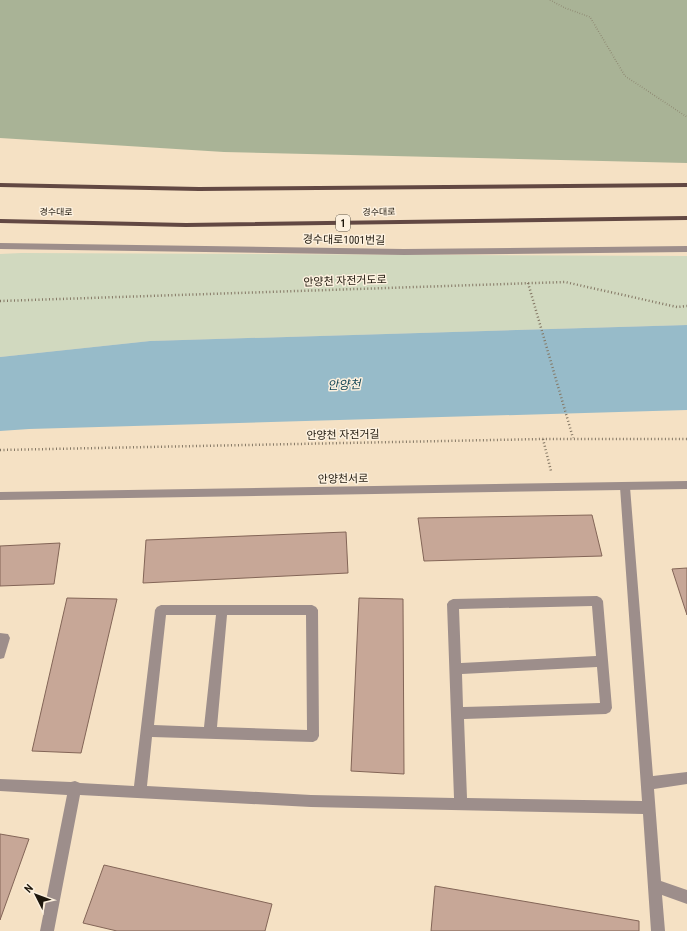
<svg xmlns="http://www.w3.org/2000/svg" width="687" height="931" font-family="'Roboto Condensed','Noto Sans KR',sans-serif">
<rect width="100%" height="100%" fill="#f5e1c4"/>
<!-- green -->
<path fill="#d1d9bf" d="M21,253L687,256V325L150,341L0,357V254Z"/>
<!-- forest -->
<path fill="#a9b396" d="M0,0H687V163L224,152L0,138Z"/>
<!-- water -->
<path fill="#97bbc9" d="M687,325V410L29,429L0,431V357L150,341Z"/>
<!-- building -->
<g fill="#c7a797" stroke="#836557">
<path d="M592,515L602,556L424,561L418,518Z"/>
<path d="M346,532L348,573L143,583L146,540Z"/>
<path d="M60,543L54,584L0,586V546Z"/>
<path d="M687,568V615L672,569Z"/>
<path d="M67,598L117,599L81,753L32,751Z"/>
<path d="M359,598L403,599L404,774L351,771Z"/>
<path d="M0,834L29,839L0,920Z"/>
<path d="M104,865L272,904L265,931H117L83,923Z"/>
<path d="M435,886L639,921V931H431Z"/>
</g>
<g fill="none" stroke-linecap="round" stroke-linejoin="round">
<!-- path-far1 -->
<path stroke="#837663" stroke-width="1.5" stroke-dasharray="0.5 2" stroke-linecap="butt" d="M550,0L565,8L590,17L625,76L687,117"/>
<!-- path -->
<g stroke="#837663" stroke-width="2.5" stroke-dasharray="1 2.5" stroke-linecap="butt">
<path d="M528,283L573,438"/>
<path d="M0,301L565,282L677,307L687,306"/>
<path d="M543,439L551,471"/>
<path d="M0,450L543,439H687"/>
</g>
<!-- minor -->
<g fill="#9d8e8b" fill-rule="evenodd">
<path d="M0,243L404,249L687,246V252L404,255L0,249Z"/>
<path d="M625,483L629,484L630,487L653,776L687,772V784L654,789L661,881L687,890V904L662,895L665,931H651L643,814L311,807L80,795L54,931H40L67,795L0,791V779L71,782L75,781L80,783L134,786L155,610L157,607L161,605H312L316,607L318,610L319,736L317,740L313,742L152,737L147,786L311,795L454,798L447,604L449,601L453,599L597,596L601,598L603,601L612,708L610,712L606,714L464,719L467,798L642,801L620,487L621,484ZM592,606L596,656L461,663L459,609ZM166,615H216L204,727L154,725ZM227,615H306L307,730L217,727ZM597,667L600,703L463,707L462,674Z"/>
<path d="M0,633L8,634L10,638L4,658L0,659Z"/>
</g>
<!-- tertiary -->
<path fill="#9d8e8b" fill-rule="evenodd" d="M687,481V489L0,500V492Z"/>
<!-- primary -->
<g fill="#624843" fill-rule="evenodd">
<path d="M0,183L199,187L687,183V187L199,191L0,187Z"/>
<path d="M687,216V220L186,227L0,223V219L186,223Z"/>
</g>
</g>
<g text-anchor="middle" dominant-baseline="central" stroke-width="3" stroke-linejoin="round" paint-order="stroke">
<!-- far-street labels -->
<g font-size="9" fill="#1e170c" stroke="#fcf0de">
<text transform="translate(56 212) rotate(1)">경수대로</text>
<text transform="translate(379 212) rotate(-1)">경수대로</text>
</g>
<!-- shield labels -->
<rect fill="#fcf0de" stroke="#61584b" stroke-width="1" x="336" y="215" width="14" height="16" rx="3"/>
<g font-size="10" font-weight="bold" fill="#1e170c">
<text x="343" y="223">1</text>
</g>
<!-- street labels -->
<g font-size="11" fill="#1e170c" stroke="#fcf0de">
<text transform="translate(344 240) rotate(1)">경수대로1001번길</text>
<text transform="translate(345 281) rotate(-2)">안양천 자전거도로</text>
<text transform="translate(343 435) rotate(-1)">안양천 자전거길</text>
<text transform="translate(343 479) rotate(-1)">안양천서로</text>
</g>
<!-- water labels -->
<g font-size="12" font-style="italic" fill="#134555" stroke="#fcf0de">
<text transform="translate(344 385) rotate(-2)">안양천</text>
</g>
</g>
<!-- north arrow -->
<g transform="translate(36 895) rotate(312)" stroke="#fcf0de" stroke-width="3" paint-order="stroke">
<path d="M0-3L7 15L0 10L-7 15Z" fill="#1e170c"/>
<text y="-6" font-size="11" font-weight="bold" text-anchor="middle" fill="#1e170c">N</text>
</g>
</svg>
